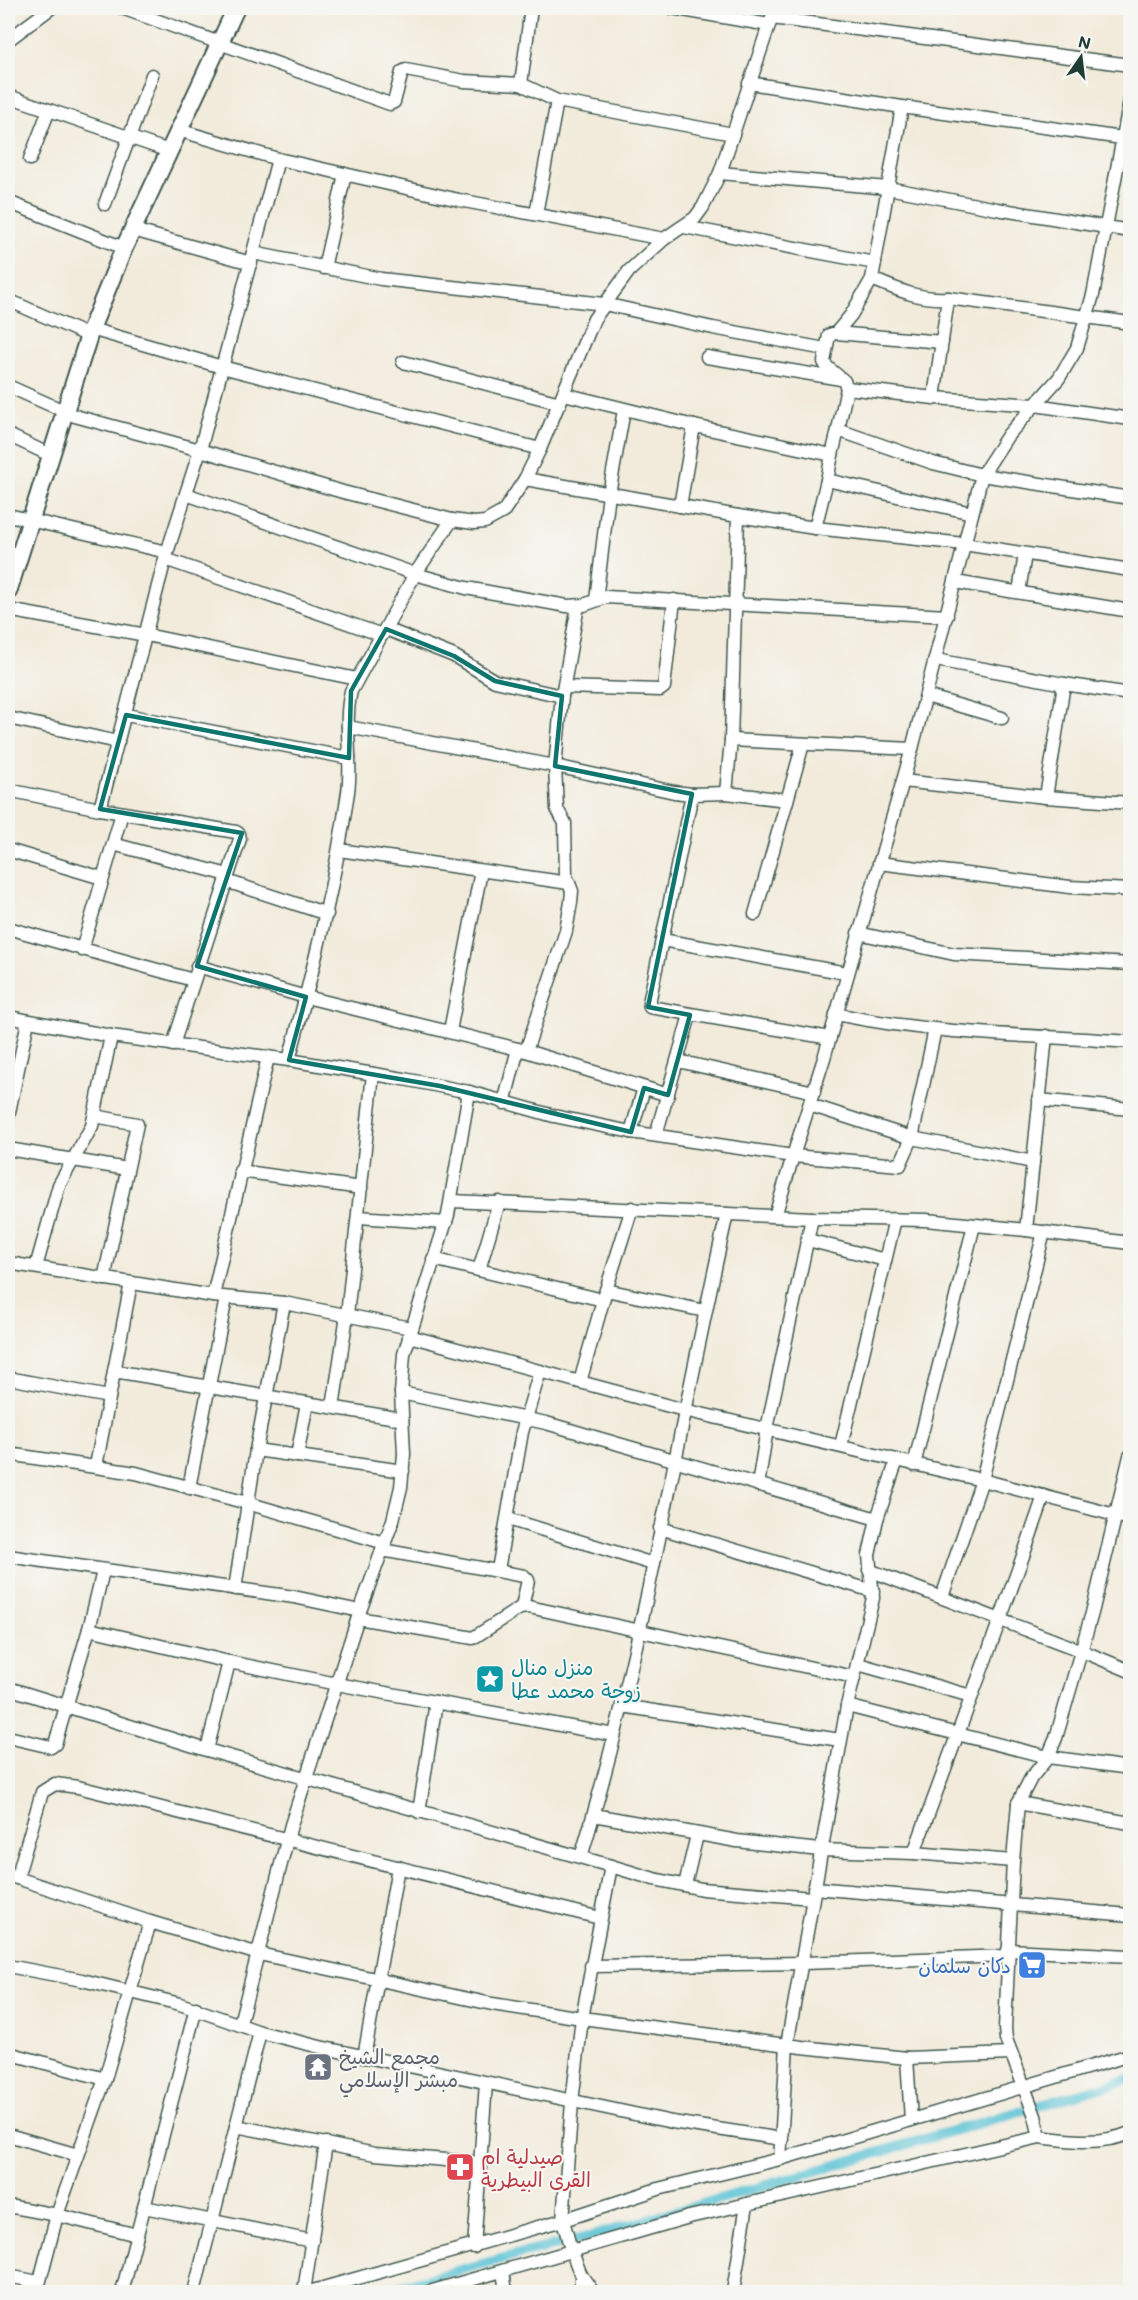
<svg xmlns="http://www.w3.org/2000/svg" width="1138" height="2300" font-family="Mali,'Playpen Sans Arabic',sans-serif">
<rect width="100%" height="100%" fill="#f6f6f2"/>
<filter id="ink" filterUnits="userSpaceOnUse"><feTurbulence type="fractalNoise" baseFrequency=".0167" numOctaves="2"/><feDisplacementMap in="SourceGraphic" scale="12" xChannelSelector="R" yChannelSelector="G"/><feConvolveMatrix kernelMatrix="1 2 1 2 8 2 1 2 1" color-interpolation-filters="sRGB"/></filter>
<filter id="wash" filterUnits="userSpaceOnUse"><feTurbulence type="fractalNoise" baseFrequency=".008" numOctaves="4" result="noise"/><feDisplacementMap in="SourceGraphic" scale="24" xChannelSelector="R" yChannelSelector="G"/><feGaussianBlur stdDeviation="1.35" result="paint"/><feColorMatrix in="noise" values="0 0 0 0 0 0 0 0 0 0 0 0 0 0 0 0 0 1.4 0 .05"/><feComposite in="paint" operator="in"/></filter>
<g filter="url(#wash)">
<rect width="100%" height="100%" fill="#f2ebdb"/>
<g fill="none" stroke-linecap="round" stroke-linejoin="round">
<!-- canal -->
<path stroke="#59c2d5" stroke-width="10" d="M379,2292L519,2254L579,2240L1130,2079"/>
</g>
</g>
<g filter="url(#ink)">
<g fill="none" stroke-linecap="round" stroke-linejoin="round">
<!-- street casing -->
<g stroke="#3f574d" stroke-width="15">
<g id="street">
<path d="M122,8L390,104L394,102L402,72L406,70L464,81L521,84L557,101L733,134"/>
<path d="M672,8L769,25"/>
<path d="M772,18L1130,65"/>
<path d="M8,40L51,8"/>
<path d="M749,83L902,107L872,279L851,315L836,333"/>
<path d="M521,84L531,8"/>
<path d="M8,96L169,151"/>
<path d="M902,107L1129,139"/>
<path d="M178,130L278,159L459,200L664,239"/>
<path d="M30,159L49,110"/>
<path d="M720,173L888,188L997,209L1130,231"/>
<path d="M8,202L124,248"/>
<path d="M105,204L152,75"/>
<path d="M536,214L557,101"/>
<path d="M684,227L875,263"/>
<path d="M133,230L251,263"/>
<path d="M253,253L381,279L604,304L713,328L825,349"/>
<path d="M324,268L345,174"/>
<path d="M872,279C898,290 920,300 948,298L1130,323"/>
<path d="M8,300L89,336"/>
<path d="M91,329L222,367L540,449"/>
<path d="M707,357L841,379"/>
<path d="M403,362L560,403"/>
<path d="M8,386L75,416L200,450L343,492L452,520"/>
<path d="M847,388L934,398L1035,405L1130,419"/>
<path d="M564,394L694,426L832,455L827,480L972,513"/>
<path d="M934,398L948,298"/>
<path d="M838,430L847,388L844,381L827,367L824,362L829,335L836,333L942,342"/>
<path d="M8,435L50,455"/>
<path d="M832,455L838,430L933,463L982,475L1130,498"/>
<path d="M525,479L738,516L815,528L964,544L1130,570"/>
<path d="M186,494L415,574L466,588L567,606L584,605L606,597L947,616"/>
<path d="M680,506L694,426"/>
<path d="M8,515L167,552"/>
<path d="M815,528L827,480"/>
<path d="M165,559L382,635"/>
<path d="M955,582L1130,611"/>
<path d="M1019,592L1025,554"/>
<path d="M596,600L609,494L624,410"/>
<path d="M8,610L146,635L357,679"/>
<path d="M386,629L454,656L495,681L562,696"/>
<path d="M936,660L1064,684L1130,694"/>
<path d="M564,687L660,690L664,687L674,600"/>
<path d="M926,696L1002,718"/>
<path d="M126,715L349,758"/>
<path d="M8,718L118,742"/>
<path d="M348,727L555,766L674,792L692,794L649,1003L650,1007L830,1038"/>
<path d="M731,740L912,749"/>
<path d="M903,781L1046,797L1130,803"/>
<path d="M8,790L100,809L236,832L239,834L240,839L173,1045"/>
<path d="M726,793L787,800"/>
<path d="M692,794L726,793L731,740L738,516"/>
<path d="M1046,797L1064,684"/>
<path d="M100,809L165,559L200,450L278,159"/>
<path d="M113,844L228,875"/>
<path d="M8,850L102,878"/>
<path d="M339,850L569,883"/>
<path d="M879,863L1070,887L1130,890"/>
<path d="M226,881L327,914"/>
<path d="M755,914L803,744"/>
<path d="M8,928L193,980"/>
<path d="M858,933L954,954L1130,964"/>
<path d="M662,940L847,973"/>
<path d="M82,950L122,813"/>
<path d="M197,966L306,997L526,1051L668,1095"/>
<path d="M836,1014C933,1035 1033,1035 1130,1042"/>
<path d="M8,1017L111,1036L289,1060L404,1079L469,1092L554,1116L631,1132L793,1156L824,1058L912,749L982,475L1008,435L1059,378L1077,348L1093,295L1130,100"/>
<path d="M450,1031L481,871"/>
<path d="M526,1051L566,931L571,902L572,891L566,876L565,823L557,809L555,766L562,696L578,606"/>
<path d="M289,1060C313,971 335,883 348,792C353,758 343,724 351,691L415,574L452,520L474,523L485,522L503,512L525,479L540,449L594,319L629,271L664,239L695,218L703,207L720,173L769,25L777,8"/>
<path d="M678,1061L814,1092"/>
<path d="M1039,1100L1130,1109"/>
<path d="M504,1103L518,1049"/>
<path d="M810,1105L912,1138L1033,1162"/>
<path d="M95,1116L137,1124L104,1279"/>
<path d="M8,1117L28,1021"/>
<path d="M631,1132L644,1088"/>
<path d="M656,1135L690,1015"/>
<path d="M8,1149L127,1169"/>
<path d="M240,1171L361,1188"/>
<path d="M452,1201L812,1218L926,1220L1026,1230L1130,1243"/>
<path d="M775,1216L793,1156L900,1165L912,1138L935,1029"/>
<path d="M358,1217L446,1223"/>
<path d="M1026,1230L1046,1036"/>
<path d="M808,1240L885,1260"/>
<path d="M433,1259L603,1300"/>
<path d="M8,1263L213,1296L284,1303L411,1328"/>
<path d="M36,1267L59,1185L92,1126L111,1036"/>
<path d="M479,1270L499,1202"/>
<path d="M606,1290L705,1311"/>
<path d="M213,1296L268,1057"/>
<path d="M409,1336L684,1410L982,1480L1130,1519"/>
<path d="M114,1371L402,1419"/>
<path d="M8,1378L109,1397"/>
<path d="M580,1382L606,1290L632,1208"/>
<path d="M401,1393L546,1423L877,1519"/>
<path d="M333,1407L347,1315L373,1074"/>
<path d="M841,1446L895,1219"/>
<path d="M256,1450L403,1471"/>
<path d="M8,1454L136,1473L247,1503L385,1543"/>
<path d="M297,1456L307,1403"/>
<path d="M914,1465L974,1225"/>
<path d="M96,1466L131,1283"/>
<path d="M758,1485L767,1429L812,1218"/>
<path d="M189,1488L226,1298"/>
<path d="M508,1519L653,1564"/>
<path d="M660,1528L873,1591"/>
<path d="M382,1550L524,1576L528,1580L522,1607"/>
<path d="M8,1556L294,1597L360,1611"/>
<path d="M498,1570L522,1432L540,1371"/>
<path d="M869,1570L1082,1651L1130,1671"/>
<path d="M235,1589L256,1450L284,1303"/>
<path d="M942,1597L982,1480L1044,1232"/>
<path d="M358,1618L473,1638L520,1608L529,1607L854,1677"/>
<path d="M89,1629L229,1662L337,1684L614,1735"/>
<path d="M858,1664L971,1696"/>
<path d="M8,1688L207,1750L611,1866L582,2018L572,2102L563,2220L571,2250L581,2275V2292"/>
<path d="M622,1706L840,1740"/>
<path d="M847,1706L1048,1757L1130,1768"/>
<path d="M8,1737L51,1747L55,1744L89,1629L103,1571"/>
<path d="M207,1750L229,1662"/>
<path d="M1018,1803L1130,1823"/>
<path d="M419,1812L436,1702"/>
<path d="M594,1815L737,1841L820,1850L914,1853L1013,1861"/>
<path d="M914,1853C957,1734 1003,1616 1044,1496"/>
<path d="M581,1857C645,1646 678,1428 727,1214"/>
<path d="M611,1866L654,1879L702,1889L812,1898"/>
<path d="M8,1875L150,1922L259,1954L492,2004L582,2018L802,2047L907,2058L1011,2054"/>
<path d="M17,1878L42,1792L55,1784L78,1787L600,1918"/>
<path d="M685,1885L697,1835"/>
<path d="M814,1888L1130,1915"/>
<path d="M1008,1950L1130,1956"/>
<path d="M8,1966L82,1980L180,2004L260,2032L320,2047L672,2122L782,2139"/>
<path d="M591,1966L803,1963L1008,1956"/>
<path d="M240,2023L291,1825L360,1611L393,1520L401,1487L404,1454L401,1393L404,1354L448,1215L469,1092"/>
<path d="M8,2053L105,2079"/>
<path d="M364,2057L398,1867"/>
<path d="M907,2058L911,2120"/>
<path d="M236,2126L375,2154L480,2163"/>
<path d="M8,2135L78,2155"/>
<path d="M1040,2137C1070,2141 1102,2145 1130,2133"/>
<path d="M780,2159L787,2045L847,1706L873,1598L869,1555L877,1519L897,1460"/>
<path d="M8,2206L57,2215L137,2235"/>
<path d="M144,2207L312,2241"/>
<path d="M474,2247L486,2083"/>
<path d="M503,2271L506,2292"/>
<path d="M581,2275L593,2292"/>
<path d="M8,2276L38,2282"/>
<path d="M37,2292L57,2215L105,2079L150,1922"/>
<path d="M122,2292L196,2008"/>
<path d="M194,2292L260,2032"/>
<path d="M304,2292L326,2143"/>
<path d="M309,2292L563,2220L658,2189L780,2159L1130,2055"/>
<path d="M429,2292L689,2217L747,2204"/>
<path d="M733,2292L747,2204L1040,2137L1035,2116L1006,2039L1005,2028L1013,1861L1018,1803L1031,1778L1048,1757L1056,1738L1092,1613L1130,1456"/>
</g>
</g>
<!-- secondary casing -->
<g stroke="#3f574d" stroke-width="20">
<path id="secondary" d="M8,592L91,329L124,248L236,8"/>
</g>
<!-- street -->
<use href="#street" stroke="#fff" stroke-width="12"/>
<!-- secondary -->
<use href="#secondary" stroke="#fff" stroke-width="16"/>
</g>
</g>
<!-- marked area -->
<path fill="none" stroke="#0f766e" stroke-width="4.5" stroke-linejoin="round" d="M386,629L454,656L495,681L562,696L555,766L692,794L648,1007L690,1015L668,1095L644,1088L631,1132L440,1086L289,1060L306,997L197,966L242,833L100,809L126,715L349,758L351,691Z"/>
<!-- icons -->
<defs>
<g id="sight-square" transform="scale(1.5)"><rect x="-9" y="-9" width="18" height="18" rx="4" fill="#0f9aa8" stroke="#f6f6f2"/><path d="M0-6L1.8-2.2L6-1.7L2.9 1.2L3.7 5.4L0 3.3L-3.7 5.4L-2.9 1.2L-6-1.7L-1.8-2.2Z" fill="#fff"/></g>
<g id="supermarket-square" transform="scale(1.5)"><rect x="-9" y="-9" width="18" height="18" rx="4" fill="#3f7fe0" stroke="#f6f6f2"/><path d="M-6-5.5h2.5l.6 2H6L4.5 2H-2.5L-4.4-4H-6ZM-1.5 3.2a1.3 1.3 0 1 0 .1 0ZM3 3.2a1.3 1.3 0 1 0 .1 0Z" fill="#fff"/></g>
<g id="temple-square" transform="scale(1.5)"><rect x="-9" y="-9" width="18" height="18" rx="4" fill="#6b7280" stroke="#f6f6f2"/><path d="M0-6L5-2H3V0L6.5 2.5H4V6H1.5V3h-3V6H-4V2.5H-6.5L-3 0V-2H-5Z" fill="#fff"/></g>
<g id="pharmacy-square" transform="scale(1.5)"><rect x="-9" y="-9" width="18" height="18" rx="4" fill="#e0444e" stroke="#f6f6f2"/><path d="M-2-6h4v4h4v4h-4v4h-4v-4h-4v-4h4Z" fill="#fff"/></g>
</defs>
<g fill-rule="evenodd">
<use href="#sight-square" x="490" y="1679"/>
<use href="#supermarket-square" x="1032" y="1965"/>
<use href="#temple-square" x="318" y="2067"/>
<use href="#pharmacy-square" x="460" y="2167"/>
</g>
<g text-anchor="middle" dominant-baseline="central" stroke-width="4.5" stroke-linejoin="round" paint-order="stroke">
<!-- culture labels -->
<g font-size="20" fill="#0d838f" stroke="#f6f6f2" text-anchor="start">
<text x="511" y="1667">منزل منال<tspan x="511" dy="23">زوجة محمد عطا</tspan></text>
</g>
<!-- shop labels -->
<g font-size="20" fill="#366cbe" stroke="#f6f6f2" text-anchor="end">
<text x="1011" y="1965">دكان سلمان</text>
</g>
<!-- worship labels -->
<g font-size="20" fill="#5b616d" stroke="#f6f6f2" text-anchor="start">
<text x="339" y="2056">مجمع الشيخ<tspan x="339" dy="23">مبشر الإسلامي</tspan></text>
</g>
<!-- health labels -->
<g font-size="20" fill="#be3a42" stroke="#f6f6f2" text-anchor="start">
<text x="481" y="2156">صيدلية ام<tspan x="481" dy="23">القرى البيطرية</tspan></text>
</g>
</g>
<!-- margin -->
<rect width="1138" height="2300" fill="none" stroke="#f6f6f2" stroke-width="30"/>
<!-- north arrow -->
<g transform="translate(1081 57) rotate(14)" stroke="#f6f6f2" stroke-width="4.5" paint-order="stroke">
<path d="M0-4.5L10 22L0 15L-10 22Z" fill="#1f3d34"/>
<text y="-9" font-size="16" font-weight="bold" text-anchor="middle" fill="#1f3d34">N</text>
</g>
</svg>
